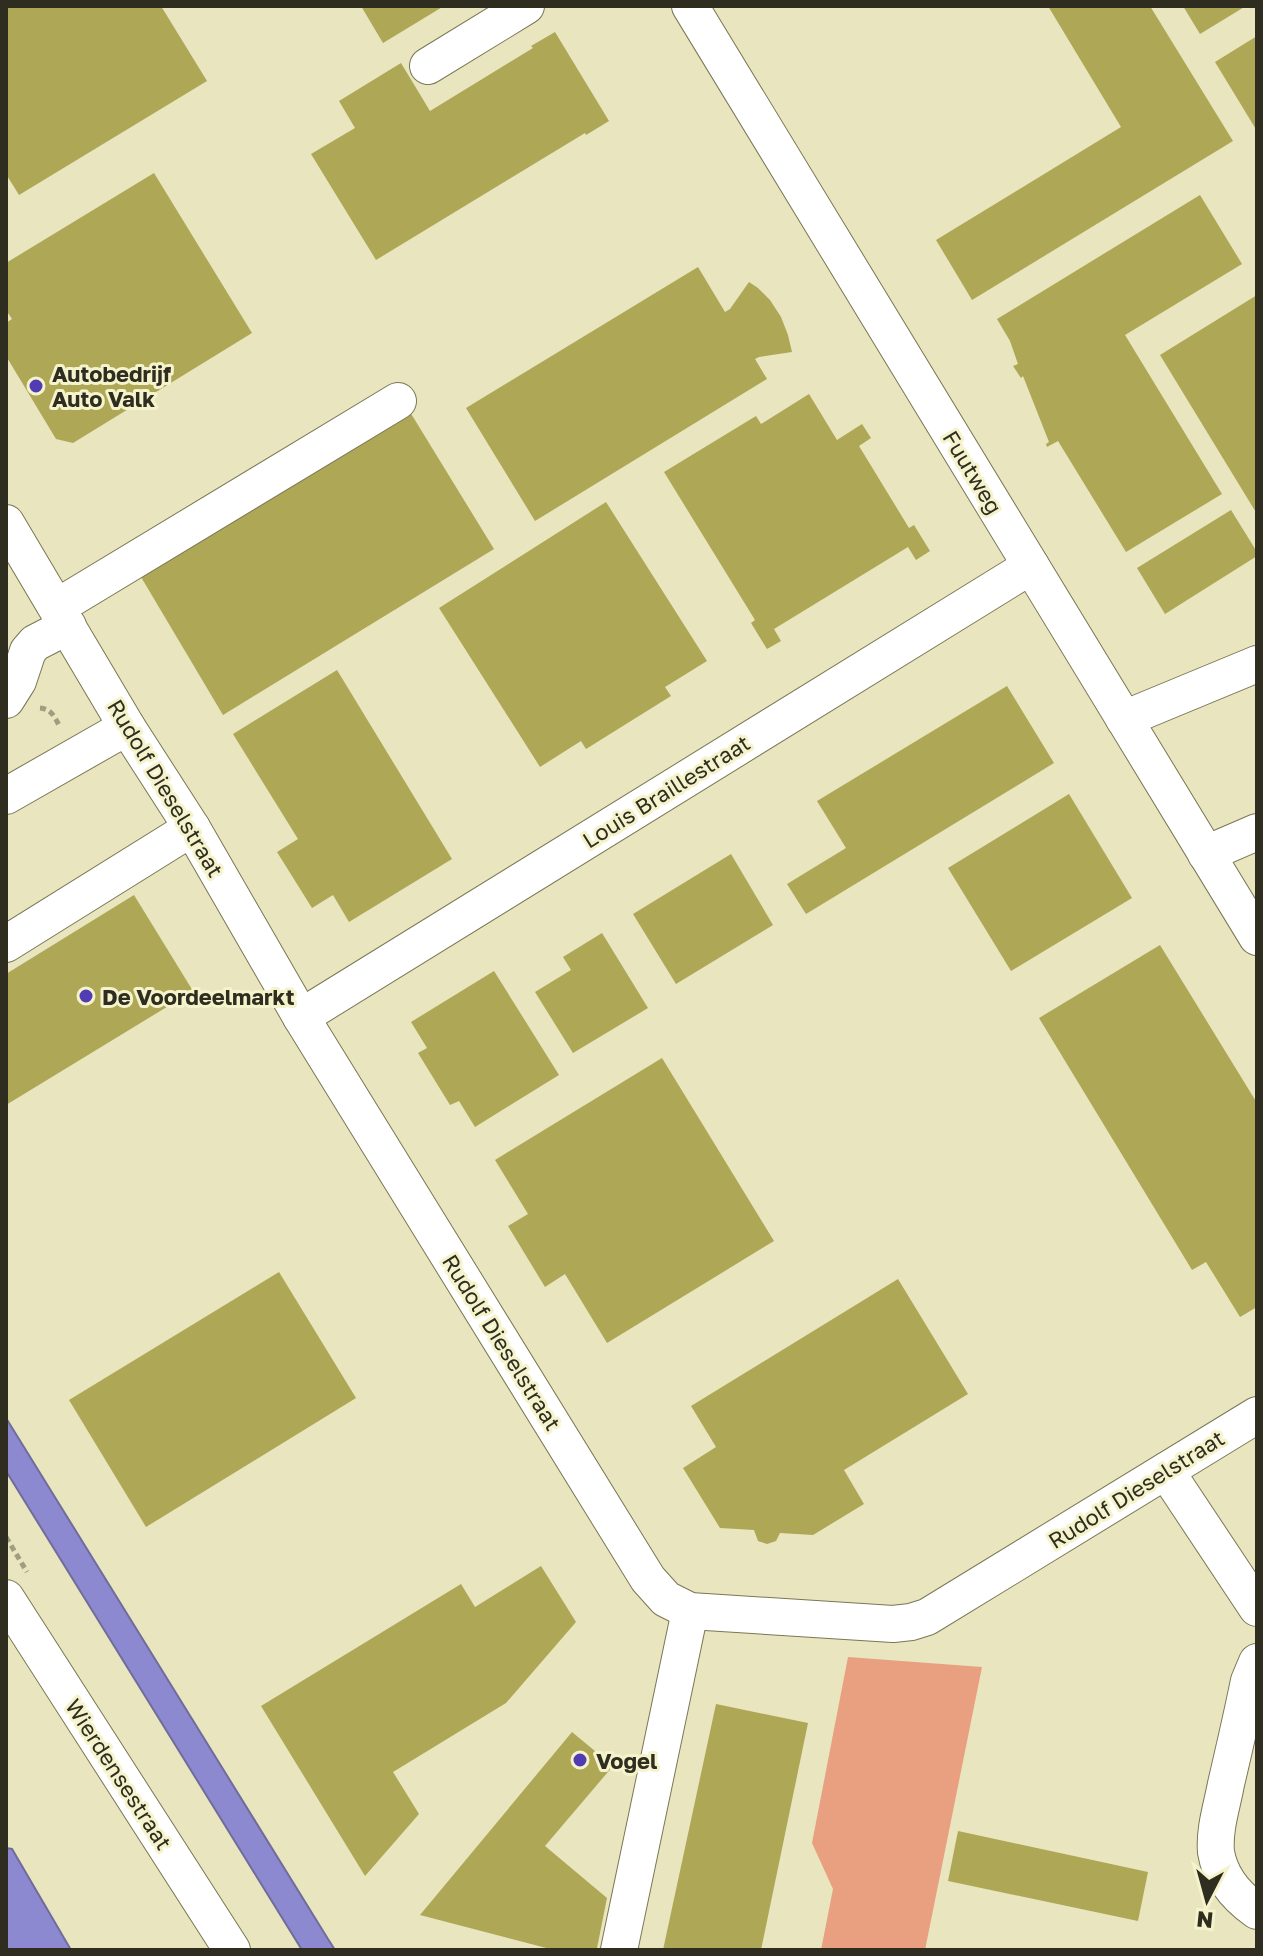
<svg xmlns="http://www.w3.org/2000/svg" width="1263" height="1956" font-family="'Golos Text',sans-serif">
<rect width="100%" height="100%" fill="#e8e5bf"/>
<!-- green -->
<path fill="#e8a080" d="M848,1657L982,1667L925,1950H821L833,1889L812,1843Z"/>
<!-- water -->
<g fill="#8c89d0" stroke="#706d9b" stroke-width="2">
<path d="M6,1418L328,1939L335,1950H302L6,1471Z"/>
<path d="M6,1848L12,1849L71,1950H6Z"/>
</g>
<!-- building -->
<g fill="#aea756">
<path d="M6,6H161L207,81L19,195L6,174Z"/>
<path d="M361,6H444L383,43Z"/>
<path d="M1048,6H1150L1233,141L972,300L936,240L1121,127Z"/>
<path d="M1183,6H1246L1200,34Z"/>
<path d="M555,32L609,121L586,135L585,133L376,260L311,154L355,128L339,101L401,63L430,111L533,48L531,46Z"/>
<path d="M1257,36V131L1215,62Z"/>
<path d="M154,173L252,333L73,443L56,439L6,356V323L12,319L6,310V263Z"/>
<path d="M1200,195L1242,264L1125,335L1222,494L1126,552L1058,441L1047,447L1046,444L1049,442L1023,376L1021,378L1013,366L1018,364L1010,341L997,319Z"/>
<path d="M698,267L725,312L730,309L749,282L758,288L770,300L781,317L788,335L792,352L759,357L755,359L767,379L535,521L466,408Z"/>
<path d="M1257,295V514L1160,355Z"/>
<path d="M809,394L837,440L862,424L871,438L859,446L909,528L914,525L930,551L916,560L908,547L774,629L781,641L767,649L751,623L755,620L664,472L756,416L761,424Z"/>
<path d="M410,412L494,549L223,715L141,577Z"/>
<path d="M606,502L707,661L665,687L671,696L586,749L581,741L540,767L439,608Z"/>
<path d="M1231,510L1257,552V556L1165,614L1137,568Z"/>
<path d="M337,670L452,859L349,922L333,895L312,908L277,852L298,839L233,734Z"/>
<path d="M1007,686L1054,763L806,914L787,884L846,848L817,801Z"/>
<path d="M1069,794L1132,898L1011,971L948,868Z"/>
<path d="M731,854L773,925L676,984L633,914Z"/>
<path d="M134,895L193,991L6,1105V974Z"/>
<path d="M602,933L648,1008L573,1053L535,992L571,970L563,957Z"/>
<path d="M1160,945L1257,1103V1307L1240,1317L1206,1262L1192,1270L1039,1018Z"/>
<path d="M494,971L559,1075L475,1127L459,1101L450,1105L418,1053L427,1048L411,1022Z"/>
<path d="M662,1058L774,1241L607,1343L565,1274L545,1287L508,1226L528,1214L495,1160Z"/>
<path d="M279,1272L356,1398L146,1527L69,1400Z"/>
<path d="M898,1279L968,1394L844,1470L864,1504L813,1535L780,1533L776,1541L767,1544L758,1541L754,1530L720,1528L683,1468L716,1447L691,1406Z"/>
<path d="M541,1566L576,1622L506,1703L393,1772L419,1814L365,1876L261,1706L461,1584L475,1607Z"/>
<path d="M716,1704L808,1723L761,1950H663Z"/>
<path d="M572,1732L613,1766L545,1846L607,1898L597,1948L595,1950H554L420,1915Z"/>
<path d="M958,1831L1148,1872L1138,1921L948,1881Z"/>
</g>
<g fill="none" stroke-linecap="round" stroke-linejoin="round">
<!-- minor casing -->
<g stroke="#7a7755" stroke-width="38">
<g id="minor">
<path d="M690,6L1257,937"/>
<path d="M428,66L526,6"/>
<path d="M6,523L127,727L192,828L301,1017L648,1579L666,1599L690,1611L893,1624L911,1622L927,1617L1257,1415"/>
<path d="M57,607L398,401"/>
<path d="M6,700L18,681L28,651L35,643L68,626"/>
<path d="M1124,719L1257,664"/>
<path d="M6,796L127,727"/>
<path d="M1206,854L1257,832"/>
<path d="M6,944L192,828"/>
<path d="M301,1017L1031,566"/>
<path d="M1166,1471L1257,1608"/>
<path d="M6,1598L232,1950"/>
<path d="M1257,1662L1249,1681C1242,1715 1234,1750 1226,1784C1222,1806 1214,1829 1216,1852C1220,1877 1237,1897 1257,1911"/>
<path d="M619,1950L690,1611"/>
</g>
</g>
<!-- path -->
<g stroke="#a09d81" stroke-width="5" stroke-dasharray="6 4" stroke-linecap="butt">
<path d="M40,708C52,709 55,718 60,727"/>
<path d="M6,1537L27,1572"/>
</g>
<!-- minor -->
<use href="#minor" stroke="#fff" stroke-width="36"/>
</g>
<!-- markers -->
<g fill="#513cb4" stroke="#f5f3cc" stroke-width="3">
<circle cx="36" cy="386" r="8"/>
<circle cx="86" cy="996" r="8"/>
<circle cx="580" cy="1760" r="8"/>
</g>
<g text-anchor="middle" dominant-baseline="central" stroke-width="6" stroke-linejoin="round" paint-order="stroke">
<!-- poi labels -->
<g font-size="22" font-weight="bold" fill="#2e2d1f" stroke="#f5f3cc" text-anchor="start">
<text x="52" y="373">Autobedrijf<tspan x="52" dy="25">Auto Valk</tspan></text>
<text x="102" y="996">De Voordeelmarkt</text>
<text x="596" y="1760">Vogel</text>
</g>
<!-- street labels -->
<g font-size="22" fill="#2e2d1f" stroke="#f5f3cc">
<text transform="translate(973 472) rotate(59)">Fuutweg</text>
<text transform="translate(166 788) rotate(59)">Rudolf Dieselstraat</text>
<text transform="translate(666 791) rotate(-32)">Louis Braillestraat</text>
<text transform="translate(502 1342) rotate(58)">Rudolf Dieselstraat</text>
<text transform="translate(1136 1489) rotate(-32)">Rudolf Dieselstraat</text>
<text transform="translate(119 1774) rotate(57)">Wierdensestraat</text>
</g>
</g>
<!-- border -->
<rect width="1263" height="1956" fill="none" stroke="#2e2d1f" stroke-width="16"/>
<!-- north arrow -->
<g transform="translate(1207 1900) rotate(186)" stroke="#f5f3cc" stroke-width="6" paint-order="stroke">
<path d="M0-6L14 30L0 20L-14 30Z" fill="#2e2d1f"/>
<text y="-12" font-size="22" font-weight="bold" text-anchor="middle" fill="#2e2d1f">N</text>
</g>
</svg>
